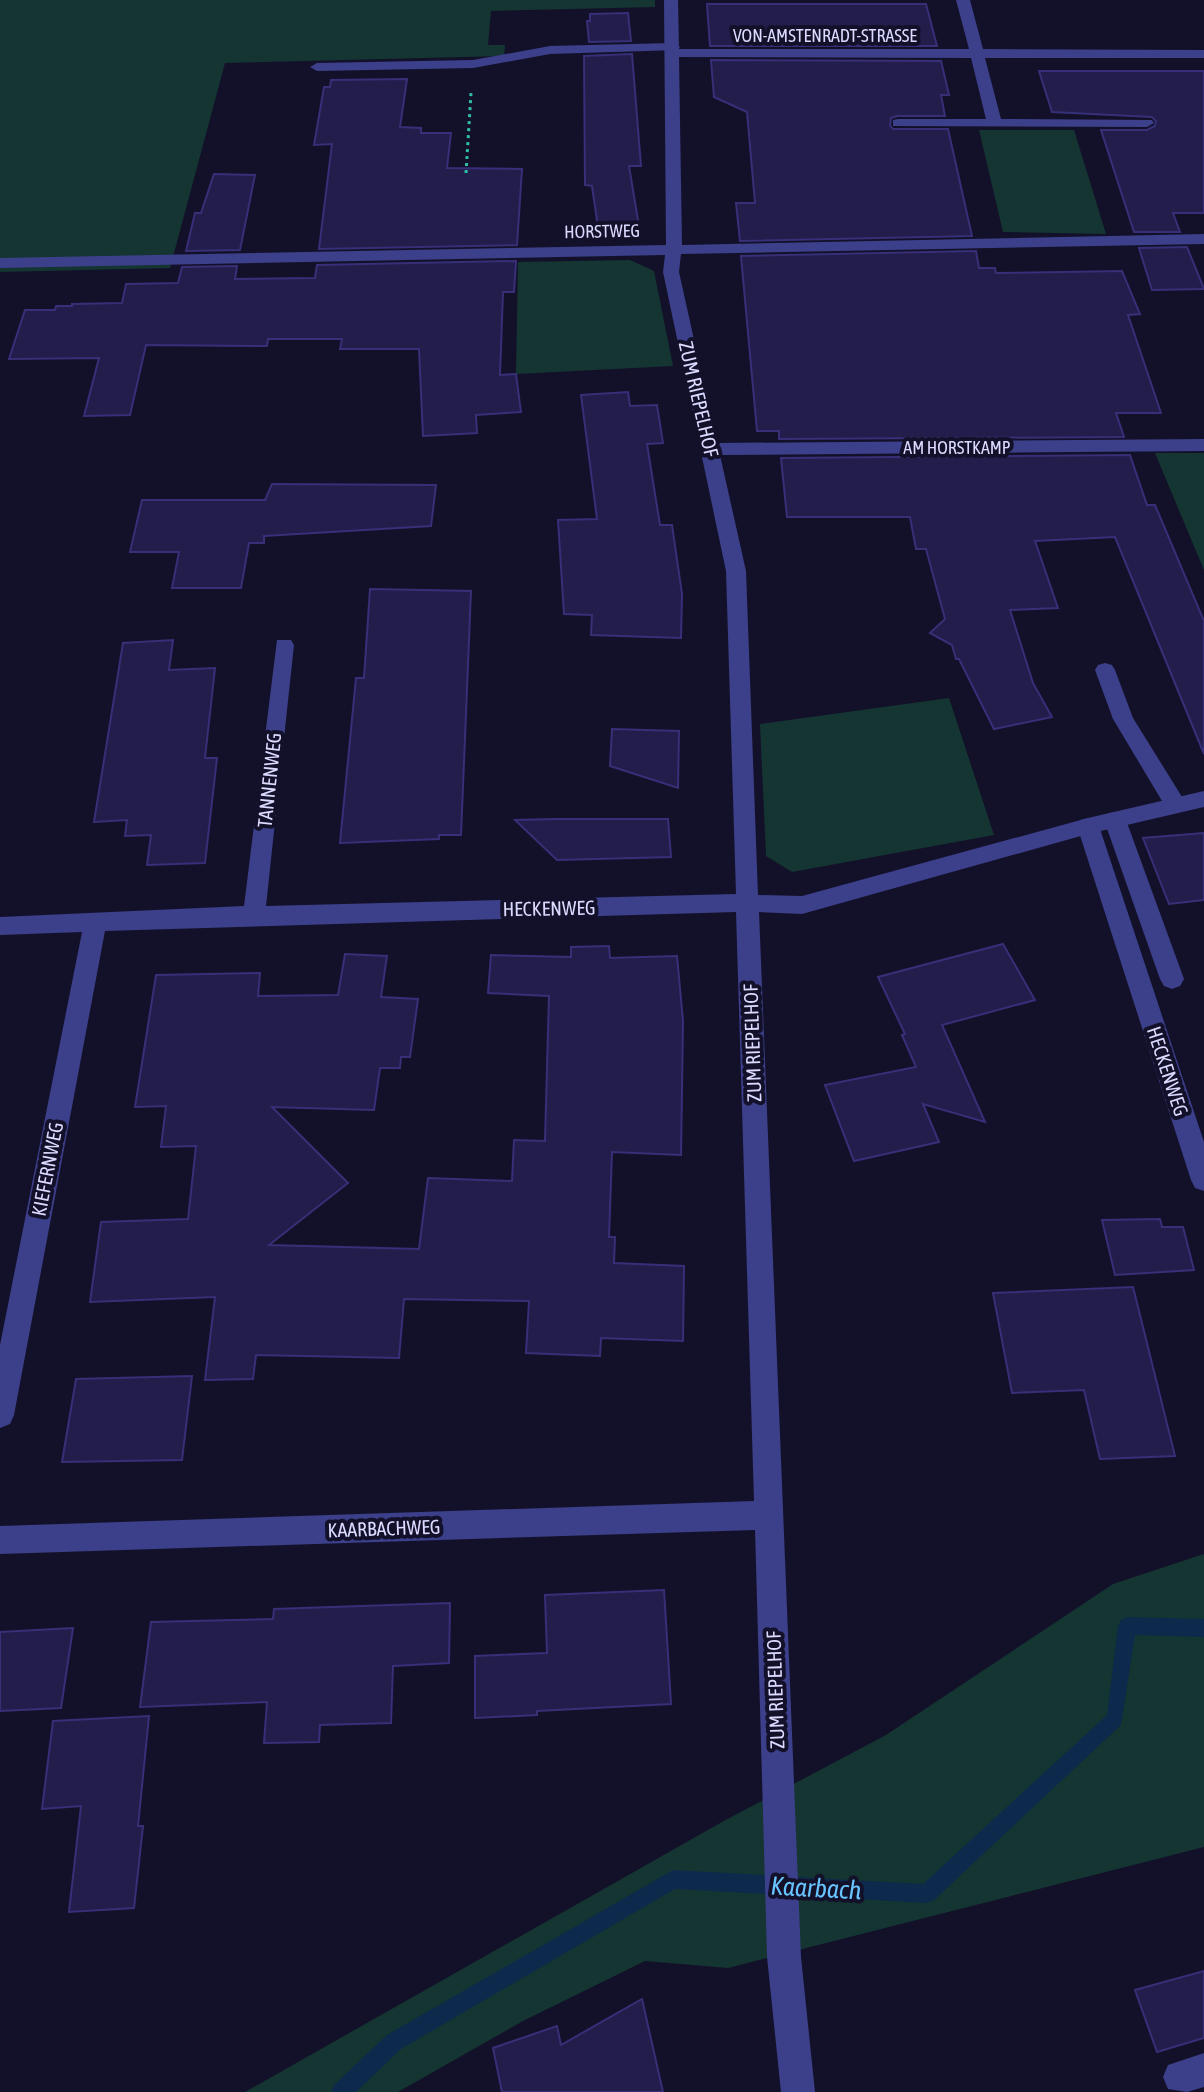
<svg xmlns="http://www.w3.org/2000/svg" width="1204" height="2092" font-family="'Asap Condensed',sans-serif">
<rect width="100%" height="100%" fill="#13112a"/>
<!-- green -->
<g fill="#143531">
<path d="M0,0H655V7L491,11L488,45H505L504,56L225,63L170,268L0,272Z"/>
<path d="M979,130H1074L1106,234L1003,232Z"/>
<path d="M630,260L654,271L673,366L516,374L518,262Z"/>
<path d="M1155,453H1204V570Z"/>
<path d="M949,698L994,835L792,872L766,856L760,724Z"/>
<path d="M1204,1554V1847L728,1968L645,1961L523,2021L398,2092H245L722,1822L886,1735L1113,1584Z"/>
</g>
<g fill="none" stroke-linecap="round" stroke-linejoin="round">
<!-- stream -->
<path fill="#0d2a4d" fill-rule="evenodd" d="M1127,1617L1204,1619V1637L1135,1635L1121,1725L933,1901L926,1903L675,1889L401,2049L356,2092H331L334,2085L387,2035L673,1870L923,1884L1107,1715L1118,1626L1121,1620Z"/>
</g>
<!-- building -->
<g fill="#221d4b" stroke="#372f77" stroke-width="2">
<path d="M707,4H926L937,46H710Z"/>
<path d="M590,14L628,13L631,41L589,42L587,21H590Z"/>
<path d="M632,54L641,166H629L640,232L599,234L592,186L585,185L584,56Z"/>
<path d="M711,60L941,61L949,95H941L945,116H897L891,118L890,126L893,129H948L972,236L740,241L736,203H755L747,112L714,97Z"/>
<path d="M1039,71H1204V213H1173L1180,232H1134L1101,130H1147L1155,126L1156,121L1152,117L1052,112Z"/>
<path d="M407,79L400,127L421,128V133H451L447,168L522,169L517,245L319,249L332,144L314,145L324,87H330L331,80Z"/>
<path d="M214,174L255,175L240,250L186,251L195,213H201Z"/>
<path d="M1187,247L1204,289L1152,290L1139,248Z"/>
<path d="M976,251L979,268H995L996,273L1122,271L1140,314L1128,315L1161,413H1116L1124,437L779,439V431H757L741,256Z"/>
<path d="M516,261L514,292H503L500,375L516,374L521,412L476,415L477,433L423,436L419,349H340L342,339H268L267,346L146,345L130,415L84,416L99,358L9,359L25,310H55L56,306H72V304L122,303L126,284L178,283L182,267L237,266L235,279L315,278L317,265Z"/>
<path d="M628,392L630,406L657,405L663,443L647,444L660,525H672L682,594L681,638L591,635L592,615L564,614L558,520L597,519L581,395Z"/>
<path d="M1130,455L1147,505H1155L1204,621V754L1115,537L1035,541L1058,608L1010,610L1033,683L1052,717L994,729L959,659H956L952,645L930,633L945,619L926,549H916L910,517H787L781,458Z"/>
<path d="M272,484L436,485L431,526L264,536V543H249L241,588H172L179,552H130L142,500H265Z"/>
<path d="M370,589L471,591L461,835H439V839L340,843L356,678H364Z"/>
<path d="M173,640L169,670L215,668L205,758H217L205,863L147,865L151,835L125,836L127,820L94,822L123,643Z"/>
<path d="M612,729L679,731L678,788L610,766Z"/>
<path d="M556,819H668L671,857L557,860L515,820Z"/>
<path d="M1204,833V900L1169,904L1143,838Z"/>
<path d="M1003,944L1035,1000L942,1025L985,1122L923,1104L939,1142L854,1161L825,1085L916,1067L902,1035L905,1034L878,977Z"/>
<path d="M609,946L610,958L677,956L683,1021L681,1155L612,1152L609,1237H615L614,1263L684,1266L683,1341L601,1338L600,1356L526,1353L529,1301L404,1299L399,1358L256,1355L253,1379L205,1380L215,1297L90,1302L101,1222L188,1219L196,1146L161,1147L166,1106L135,1107L156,975L260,973L258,996L338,995L345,954L387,956L381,997L418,999L410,1057H401L400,1068H380L374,1110L272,1107L348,1183L269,1245L419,1249L428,1178L512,1181L514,1140L545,1141L549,996L488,993L491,955L571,957V947Z"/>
<path d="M1160,1219L1162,1227H1183L1194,1270L1115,1275L1102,1220Z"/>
<path d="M1133,1287L1175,1456L1100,1459L1084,1390L1012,1393L993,1293Z"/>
<path d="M192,1376L182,1460L62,1462L76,1379Z"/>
<path d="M664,1590L671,1704L537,1711V1715L475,1718V1656L547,1653L545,1595Z"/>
<path d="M450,1603L449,1663L393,1666L391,1723L320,1725L319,1742L264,1743L267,1702L140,1707L151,1622L273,1619L274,1609Z"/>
<path d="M73,1628L61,1708L0,1711V1632Z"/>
<path d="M149,1716L138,1826H143L134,1908L69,1912L81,1806L42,1809L53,1721Z"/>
<path d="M1204,1971V2038L1157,2052L1135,1990Z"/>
<path d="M642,1999L663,2092H502L493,2048L557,2026L561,2045Z"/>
</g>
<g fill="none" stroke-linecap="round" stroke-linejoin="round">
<!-- path -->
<path stroke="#30bda9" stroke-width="3" stroke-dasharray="3 4" stroke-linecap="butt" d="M466,173L471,93"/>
<!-- lane -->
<g fill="#3c3f89" fill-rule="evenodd">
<path d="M673,43L680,47L678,50L550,54L473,68L317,71L310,67L317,63L473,60L550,46Z"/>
<path d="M1105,663L1112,665L1115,670L1133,718L1187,805L1184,811H1168L1113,719L1095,670L1098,665Z"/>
<path d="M1115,812L1123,814L1126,820L1184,979L1180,986L1172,989L1164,986L1160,979L1104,820L1107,814Z"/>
<path d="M1088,818L1096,820L1099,826L1204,1142V1191L1195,1188L1191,1180L1077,826L1080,820Z"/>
<path d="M1204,2053V2087L1187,2092L1168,2089L1163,2077L1168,2065Z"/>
</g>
<!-- street -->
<path fill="#3c3f89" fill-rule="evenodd" d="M664,0H678L679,49H969L956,0H970L983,49L1204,50V58H985L1001,119L1152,120L1154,123L1147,127L893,126V120L898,119H986L971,58L679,57L682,245L1204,234V244L681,254L679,272L717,443L1204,439V451L720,455L746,571L758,895L802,896L1088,818L1204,791V807L1088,834L802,914L759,912L801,1957L815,2092H781L767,1957L755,1530L0,1554V1526L754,1501L736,912L105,931L14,1415L10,1424L0,1428V1345L82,932L0,935V917L244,906L277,640H291L294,645L266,906L736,894L726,571L663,272L665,255L0,268V258L666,245Z"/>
</g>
<g text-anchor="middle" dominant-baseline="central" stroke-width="8" stroke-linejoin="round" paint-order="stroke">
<!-- far-street labels -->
<g font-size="18" fill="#dbdaff" stroke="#13112a">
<text x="825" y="35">VON-AMSTENRADT-STRASSE</text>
<text transform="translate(602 231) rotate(-1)">HORSTWEG</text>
<text x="957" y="447">AM HORSTKAMP</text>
</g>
<!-- street labels -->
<g font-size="20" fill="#dbdaff" stroke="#13112a">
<text transform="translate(699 399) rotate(77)">ZUM RIEPELHOF</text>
<text transform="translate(269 780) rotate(-84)">TANNENWEG</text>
<text transform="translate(549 908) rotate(-1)">HECKENWEG</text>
<text transform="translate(752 1043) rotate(-92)">ZUM RIEPELHOF</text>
<text transform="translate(1168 1071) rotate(72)">HECKENWEG</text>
<text transform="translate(47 1169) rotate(-79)">KIEFERNWEG</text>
<text transform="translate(384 1528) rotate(-2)">KAARBACHWEG</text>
<text transform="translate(775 1690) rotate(-92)">ZUM RIEPELHOF</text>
</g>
<!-- near-water labels -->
<g font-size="26" font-style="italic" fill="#68c5ff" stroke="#13112a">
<text transform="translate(816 1888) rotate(3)">Kaarbach</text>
</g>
</g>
</svg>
